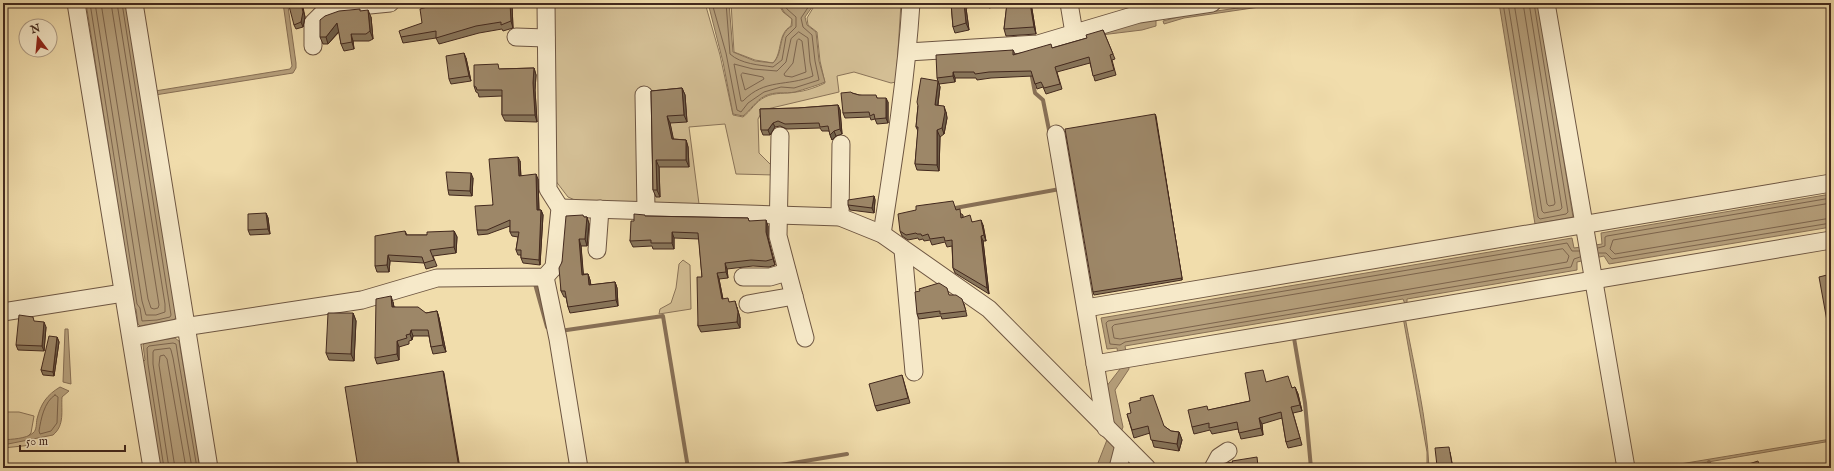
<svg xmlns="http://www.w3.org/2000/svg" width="1834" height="471" font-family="'IM FELL English',serif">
<rect width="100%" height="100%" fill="#f1ddac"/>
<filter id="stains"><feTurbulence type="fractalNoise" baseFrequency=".005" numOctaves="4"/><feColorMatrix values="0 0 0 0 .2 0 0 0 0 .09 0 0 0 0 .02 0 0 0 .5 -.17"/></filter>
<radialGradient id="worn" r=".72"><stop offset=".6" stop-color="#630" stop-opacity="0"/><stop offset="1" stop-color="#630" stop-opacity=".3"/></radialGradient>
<!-- green -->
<g fill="#d3be94" stroke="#8b7459">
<path d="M554,3H705L720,55L733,115L743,117C751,111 755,102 765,97C775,92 786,94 796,92C806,91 817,87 825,83L820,61L817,32L808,25L807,18L816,3H901L896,82L891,83L854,72L837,76L839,92L763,110L758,119L759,153L773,167L774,175L736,174L725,124L689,127L699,204H584L568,197L555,180Z"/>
<path d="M731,3H778L783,12L792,19L791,26C777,34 783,52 773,63L755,60L734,52Z"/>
<path d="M683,260L690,265L691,309L659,314L660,309L671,303L676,288L679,264Z"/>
<path d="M8,412H19L34,416L31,433L24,440L32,445L3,448V413Z"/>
</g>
<!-- water -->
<g fill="#b6a07c" stroke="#887056">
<path d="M86,3H126L174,303L176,318L173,320L140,326L138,324L136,309L134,308Z"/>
<path d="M283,3H303L288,6L296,63V68L293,73L155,95V91L290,69L292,66Z"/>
<path d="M708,3H729L733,52L755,61L773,63C784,53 777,34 792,26V19L784,12L779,3H815L805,17L807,25L816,32L819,61L825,82C816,86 805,89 795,92C785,94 775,91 765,96C755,101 751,110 743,116L733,114L723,62Z"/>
<path d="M1272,3H1287L1184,18L1164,24L1163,21L1182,16Z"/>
<path d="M1499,3H1538L1573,217L1535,224Z"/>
<path d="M1150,19L1156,21V26L1142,30L1101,35V33Z"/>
<path d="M1831,194V227L1609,264L1604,256L1577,262V270L1407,299V303L1405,304L1403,299L1125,346L1129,369L1115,390L1123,427L1115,447L1114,458L1111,468H1096L1112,427L1106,387L1120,369L1117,348L1107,349L1101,318L1572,238L1574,248L1602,244L1601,233Z"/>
<path d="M1403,317H1405C1414,367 1427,418 1429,468H1427V452Z"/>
<path d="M65,329H68L71,384L63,382Z"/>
<path d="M175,338L179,341L201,468H160L143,362L145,360L143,345L146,342Z"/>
<path d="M60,387L69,391L62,397C61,411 65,425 53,435L3,445V440C12,439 26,439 33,433C37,430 36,423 37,419C41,403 47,395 60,387Z"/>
<path d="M1831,439V441L1673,468H1656Z"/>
</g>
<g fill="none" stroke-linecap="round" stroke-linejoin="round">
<!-- shore -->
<g stroke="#7c644d" stroke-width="1">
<path d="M90,3L137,304L140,308L142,321L157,320L170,317L171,315L122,3"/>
<path d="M95,3L142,301L146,315H156L165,312V304L117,3"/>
<path d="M101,3L148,299L151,308L154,309L158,308L159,305L111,3"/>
<path d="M712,3L726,53L737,110L741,112L748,103L764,92L781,87L794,88L819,80L815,61L812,35L803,27L801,18L811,3"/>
<path d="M726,3L730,54C741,64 759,65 773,67L782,60L786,37L796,27V17L787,9L783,3"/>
<path d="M1503,3L1538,217L1540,219L1566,214L1568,212L1534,3"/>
<path d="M1508,3L1542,211L1544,213L1560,210L1562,208L1529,3"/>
<path d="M1514,3L1547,204L1549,206L1554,205L1555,203L1523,3"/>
<path d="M799,32L808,38L810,62L813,76C787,87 765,78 743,101H741L734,64L753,69L777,71L786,62L791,39Z"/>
<path d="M799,39L802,41L806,72L792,77L785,76L784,74L793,63L797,41Z"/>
<path d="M743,73L763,77L764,79L745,90L741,75Z"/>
<path d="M1831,203L1613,240L1610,249L1615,254L1831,218"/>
<path d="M1598,248L1605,246V237L1607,236L1831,198"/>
<path d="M1563,249L1569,256L1567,262L1120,339L1114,338L1112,327L1114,325Z"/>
<path d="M1579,251H1572L1567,243L1108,321L1106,323L1110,344L1120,345L1125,342L1571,267L1574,259L1580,257"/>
<path d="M1599,253H1606L1612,259L1831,223"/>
<path d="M55,395L58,397L57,423L51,431L40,434L39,431C41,419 44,402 55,395Z"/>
<path d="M164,468L148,364L147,348L149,346L173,343L176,344L178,357L197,468"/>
<path d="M169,468L153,364V352L154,350L170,348L171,350L173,358L192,468"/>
<path d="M175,468L159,365L160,356L164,355L167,359L186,468"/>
</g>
<!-- stream -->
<g stroke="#887056" stroke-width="4">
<path d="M1031,72L1035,93L1043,100L1050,135"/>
<path d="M955,208L1060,189"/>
<path d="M532,284H535L547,327"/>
<path d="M560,331L663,316L688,468"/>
<path d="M1294,338L1305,403L1311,468"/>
<path d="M1709,462L1710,468"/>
<path d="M763,468L847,454"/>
</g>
<!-- minor casing -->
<g stroke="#6e5642" stroke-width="19">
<g id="minor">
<path d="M76,3L152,468"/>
<path d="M134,3L209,468"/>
<path d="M1069,3L1074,33"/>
<path d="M1546,3L1626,468"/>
<path d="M516,37L546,38"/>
<path d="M313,46V23L322,14L339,8L390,3"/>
<path d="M908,52L1038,44L1139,14L1212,3"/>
<path d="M644,95L646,210"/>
<path d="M1056,134L1106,428"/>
<path d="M780,136L778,236L805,338"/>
<path d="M560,208L840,217L882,234L989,309L1147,468"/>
<path d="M840,217L841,144"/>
<path d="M882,234C894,157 906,81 911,3"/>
<path d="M597,250L600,209"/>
<path d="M903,250L914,372"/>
<path d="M545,277L558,339L579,468"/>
<path d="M743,277H770L787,272"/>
<path d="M748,304L794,296"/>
<path d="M1086,308L1831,183"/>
<path d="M3,312L123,293"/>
<path d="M132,337L177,328L362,300L437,278L545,277L554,267L560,208L548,189L546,3"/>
<path d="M1095,364L1831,240"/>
<path d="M1118,468L1124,445"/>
<path d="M1213,468L1219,457L1228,451"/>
</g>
</g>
<!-- minor -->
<use href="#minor" stroke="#f6e9c9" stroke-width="17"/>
</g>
<!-- wall -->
<g fill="#877459" stroke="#43291e">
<path d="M951,3H1031L1036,34L1006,36L1004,29L1007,4L989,8L988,4L966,8L969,30L955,33L953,27Z"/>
<path d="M512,5L513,28L503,31L502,29L479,33L439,44L436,38L403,43L401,37Z"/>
<path d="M303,7L305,17L303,27L296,29L294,25Z"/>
<path d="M361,11L371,17L373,39L369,41H353L354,49L344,51L341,44L339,32L328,44H323L320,37Z"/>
<path d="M1103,30L1115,59L1112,60L1116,75L1095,81L1090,63L1057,72L1062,89L1046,94L1043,87L1037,89L1033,76L991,78L977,80L976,78H955V82L939,84L940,87L938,105L946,112L947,118L944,134L940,137L939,171L917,170L915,164L918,131L916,127L918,106L938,81L937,78L1013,50L1015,54L1052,48L1087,38Z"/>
<path d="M466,58L471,81L451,84L449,79Z"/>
<path d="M534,68L536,75L535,90L537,122L505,121L502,115V96L479,97L478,93L476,92L474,86L500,69Z"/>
<path d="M682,88L685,95L687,122L670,123L673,139L686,140L688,147L689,167H659L660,197H656L653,190L651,91Z"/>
<path d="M852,93L859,95L877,98L888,102V123L877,124L875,119L871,120L870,117L845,118L843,113Z"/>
<path d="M838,105L840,110L842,134L836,136L832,140L829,131H822L820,128L787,129L780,126L775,127L770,135H763L761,130L760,109L798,108Z"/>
<path d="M1155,114L1182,280L1094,295L1093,292Z"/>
<path d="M520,161L521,176L538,179L539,210H541L543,215L540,265L523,263L521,258V255H518L516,250L518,237L512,236L510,232V226L488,234L478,235L477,230Z"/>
<path d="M473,178L472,196L449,195L448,190Z"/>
<path d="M874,196L875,200L874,213L850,210L848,205Z"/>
<path d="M916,210H956L963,215V217L972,222L983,225L986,241H983L989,294L955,273L953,268L952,246L947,247L945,242L932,245L930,240L924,241L923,239L919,240L918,238L908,240L902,236L900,231Z"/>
<path d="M266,213L268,218L270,234L250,235L248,230Z"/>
<path d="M646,216L748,218L749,221L768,226V238L775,265L769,267L753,266L727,269L728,278L719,279L723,299L729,302L737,307L740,318V328L701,332L698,326L702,277L699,239L674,238V249H653L652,246L633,247L630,241L634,221Z"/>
<path d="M584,217H587L589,224L587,246H581L583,274H588L590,280L591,285L615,282L617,288L618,306L570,313L568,307L566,297H564L561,291L562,262Z"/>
<path d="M405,231L407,235H427L454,231L457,237L456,253L433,256L437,266L426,269L424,263L390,261L389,272H377L375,266Z"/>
<path d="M950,295L964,304L967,316L942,319L941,316L919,319L917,314Z"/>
<path d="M393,302L394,307L426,313L437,311L439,318L446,352L433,354L431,347L429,336H413L412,340L409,341V344L399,347V360L377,364L375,358Z"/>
<path d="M353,313L356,321L354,361L329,360L326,353Z"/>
<path d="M46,327L44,351L18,350L16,345Z"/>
<path d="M57,337L59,342L54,376L43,375L41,370Z"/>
<path d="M902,375L910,403L877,411L875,406Z"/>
<path d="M1267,382L1292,388L1295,387L1298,394L1302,411L1293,413L1302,445L1288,448L1286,442L1282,418L1262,424L1263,435L1241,439L1238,429L1212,434L1210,430L1194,434L1192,427L1209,410L1250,401Z"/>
<path d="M1127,414L1164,426L1171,431L1179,432L1182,440L1179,451L1154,447L1150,433L1134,438Z"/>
<path d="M1450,452L1453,468H1438L1437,466Z"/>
</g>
<!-- shaded-wall -->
<g fill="#6e5e49" stroke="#43291e">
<path d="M301,3L305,17L303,27L301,22Z"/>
<path d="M510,3H511L512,5L513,28L511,21Z"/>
<path d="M964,3L966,8L969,30L966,23Z"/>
<path d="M1030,3H1031L1036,34L1034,27Z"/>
<path d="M368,10L371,17L373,39L370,31Z"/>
<path d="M337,23L340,30L328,44L326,37Z"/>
<path d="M351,34L353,41L354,49L352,42Z"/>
<path d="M464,53L466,58L471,81L469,76Z"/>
<path d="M534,68L536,75L535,90L537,122L535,115L533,83Z"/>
<path d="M953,72L955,78V82L953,76Z"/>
<path d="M938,81L940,87L937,111L935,105Z"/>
<path d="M682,88L685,95L687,122L684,115Z"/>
<path d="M886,98L888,102V123L886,118Z"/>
<path d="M838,105L840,110L842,134L840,129Z"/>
<path d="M944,106L946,112L947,118L944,134L942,128Z"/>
<path d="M1155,114L1156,116L1182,280V278Z"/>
<path d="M667,116L670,123L675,146L672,139Z"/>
<path d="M773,123L775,127L770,135L768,130Z"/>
<path d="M937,130L940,137L939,171L937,165Z"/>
<path d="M834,131L836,136L832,140L830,135Z"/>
<path d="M686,140L688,147L689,167L686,160Z"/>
<path d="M518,157L520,161L521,181L519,176Z"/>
<path d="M656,160L659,167L660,197L657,190Z"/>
<path d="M471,173L473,178L472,196L470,191Z"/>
<path d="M536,174L538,179L539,214L537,210Z"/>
<path d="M874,196L875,200L874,213L872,208Z"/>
<path d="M541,210L543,215L540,265L539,260Z"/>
<path d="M266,213L268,218L270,234L268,229Z"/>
<path d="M587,217L589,224L587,246L585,239Z"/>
<path d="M766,220L768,226V238L775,265L766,232Z"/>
<path d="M981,220L983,225L986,241L984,235Z"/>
<path d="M454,231L457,237L456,253L454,247Z"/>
<path d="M672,232L674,238V249L672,243Z"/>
<path d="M981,236L983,241L989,294L987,288Z"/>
<path d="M579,239L581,246L584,281L582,275Z"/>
<path d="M388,255L390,261L389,272L387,265Z"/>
<path d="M725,263L727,269L728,278L726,272Z"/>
<path d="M717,273L719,279L724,305L722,299Z"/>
<path d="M588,274L590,280L591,291L589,285Z"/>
<path d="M615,282L617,288L618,306L616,300Z"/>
<path d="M391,296L393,302L395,313L392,307Z"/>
<path d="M735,301L740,318V328L737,322Z"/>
<path d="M437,311L439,318L446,352L443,345Z"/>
<path d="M353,313L356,321L354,361L351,354Z"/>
<path d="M44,322L46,327L44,351L42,346Z"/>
<path d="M411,330L413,336L412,340L410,334Z"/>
<path d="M57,337L59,342L54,376L53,372Z"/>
<path d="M397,341L399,347V360L397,354Z"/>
<path d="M443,371L444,373L460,468H459Z"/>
<path d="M1295,387L1298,394L1302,411L1300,405Z"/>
<path d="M1259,418L1262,424L1263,435L1261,428Z"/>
<path d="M1179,432L1182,440L1179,451L1177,444Z"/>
</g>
<!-- building -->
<g fill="#9d8768" stroke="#43291e">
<path d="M298,3H301L303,12L301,22L294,25L289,6Z"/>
<path d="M439,3H510L511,21L501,25V22L476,26L436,38V31L401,37L399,31L422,23L420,9L435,5V4Z"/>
<path d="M951,3H964L966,23L953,27Z"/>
<path d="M1007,3H1030L1034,27L1004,29Z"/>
<path d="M360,9V11L368,10L370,31L366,34H351L352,42L341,44L337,23L326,37H320V20L325,16L339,11Z"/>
<path d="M1103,30L1113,54L1110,55L1114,70L1093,76L1089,57L1055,67L1060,84L1044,88L1041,82L1035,84L1031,71L989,72L975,74L974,72H953V76L937,78L936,55L1013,50V55L1051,44L1052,48L1087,38L1086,35Z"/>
<path d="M464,53L469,76L449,79L446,56Z"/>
<path d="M498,64L499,69L534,68L533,83L535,115H502V90H477L476,87L474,86V65Z"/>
<path d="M921,78L938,81L935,105L944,106L945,112L942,128L937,130V165L915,164L918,127H916L918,106L917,102Z"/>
<path d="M682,88L684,115L667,116L672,139L686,140V160H656L657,190H653L651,91Z"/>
<path d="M851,92L852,93L859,95H876L877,98H886V118L875,119L874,114L870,116L869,112L843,113L841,93Z"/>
<path d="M838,105L840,129L834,131L830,135L828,126L820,127L819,123L785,124L778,121L773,123L768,130H761L760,109L798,108Z"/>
<path d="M1155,114L1182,278L1093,292L1065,129Z"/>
<path d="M518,157L519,176L536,174L537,210H541L539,260L521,258V250H516L519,232H510V220L487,230H477L475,206L493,205L489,159Z"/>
<path d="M446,172L471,173L470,191L448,190Z"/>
<path d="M874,196L872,208L848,205V200Z"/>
<path d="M953,201L956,210L960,209L961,218L970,215L972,222L981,220L984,235L981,236L987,288L953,268L952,240L945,241L944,237L930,239L928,234L922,236L921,234H917L916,233L906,235L900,231L898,214L916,210V206Z"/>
<path d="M266,213L268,229L248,230V214Z"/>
<path d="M634,214L645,215V216L748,218L749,221L766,220V232L773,259L766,261L751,260L725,263L726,272L717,273L722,299L728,298L729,302L735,301L738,312L737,322L698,326L697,277H702L698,233L672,232V243H651V240L630,241L631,221H634Z"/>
<path d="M583,215L584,217H587L585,239H579L582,275L588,274L589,285L615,282L616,300L568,307L565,291H561L559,268L562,262L566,216Z"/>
<path d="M405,231L406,235H427V232L454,231V247L430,250L434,260L424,263L422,257L388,255L387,265L375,266V236L398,232Z"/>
<path d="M1831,274V343L1819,277Z"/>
<path d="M939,283L947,288L949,295H956L962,299L966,311L940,314V311L917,314L915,292L920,291L919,289Z"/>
<path d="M391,296L392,307H418L426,313L437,311L443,345L431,347L428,330H411L410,334L406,335L407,338L397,341V354L375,358L376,299Z"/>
<path d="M328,313H353L351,354L326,353Z"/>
<path d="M19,315L33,317L34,321L44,322L42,346L16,345Z"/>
<path d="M49,336L57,337L53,372L41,370Z"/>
<path d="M1263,370L1266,382L1288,376L1292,388L1295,387L1300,405L1291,407L1300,438L1286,442L1281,412L1259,418L1261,428L1239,433L1237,422L1209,428V423L1192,427L1188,410L1207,406L1208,410L1250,401L1245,373Z"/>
<path d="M443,371L459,468H358L345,387Z"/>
<path d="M902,375L908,398L875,406L869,384Z"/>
<path d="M1153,395L1164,426L1171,431L1179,432L1177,444L1151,440L1148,426L1132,430L1127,414L1131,413L1129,403L1141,400L1140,398Z"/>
<path d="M1449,447L1452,464L1437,466L1435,448Z"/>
<path d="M1257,457L1258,466L1267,465V468H1218L1220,464L1233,462L1232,461Z"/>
<path d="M1758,461L1760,468H1736Z"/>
<path d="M1769,466L1770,468H1761Z"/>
</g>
<!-- margin -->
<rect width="1834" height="471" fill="none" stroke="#f1ddac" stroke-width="16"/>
<rect x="4" y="4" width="1826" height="463" fill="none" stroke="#43291e" stroke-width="2"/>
<rect x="8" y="8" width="1818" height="455" fill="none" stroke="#43291e"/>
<!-- north arrow -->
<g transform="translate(38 38) rotate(344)"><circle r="19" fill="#f6e9c9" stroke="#ae9c85"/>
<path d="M0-3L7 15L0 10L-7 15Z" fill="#8f2418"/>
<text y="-6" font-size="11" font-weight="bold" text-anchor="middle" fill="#43291e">N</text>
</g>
<!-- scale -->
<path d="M20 445v6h105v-6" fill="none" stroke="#43291e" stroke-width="2"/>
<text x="26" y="445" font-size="12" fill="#43291e" stroke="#f6e9c9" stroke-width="3" paint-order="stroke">50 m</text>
<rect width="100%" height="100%" filter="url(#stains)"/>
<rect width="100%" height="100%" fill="url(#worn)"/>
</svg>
